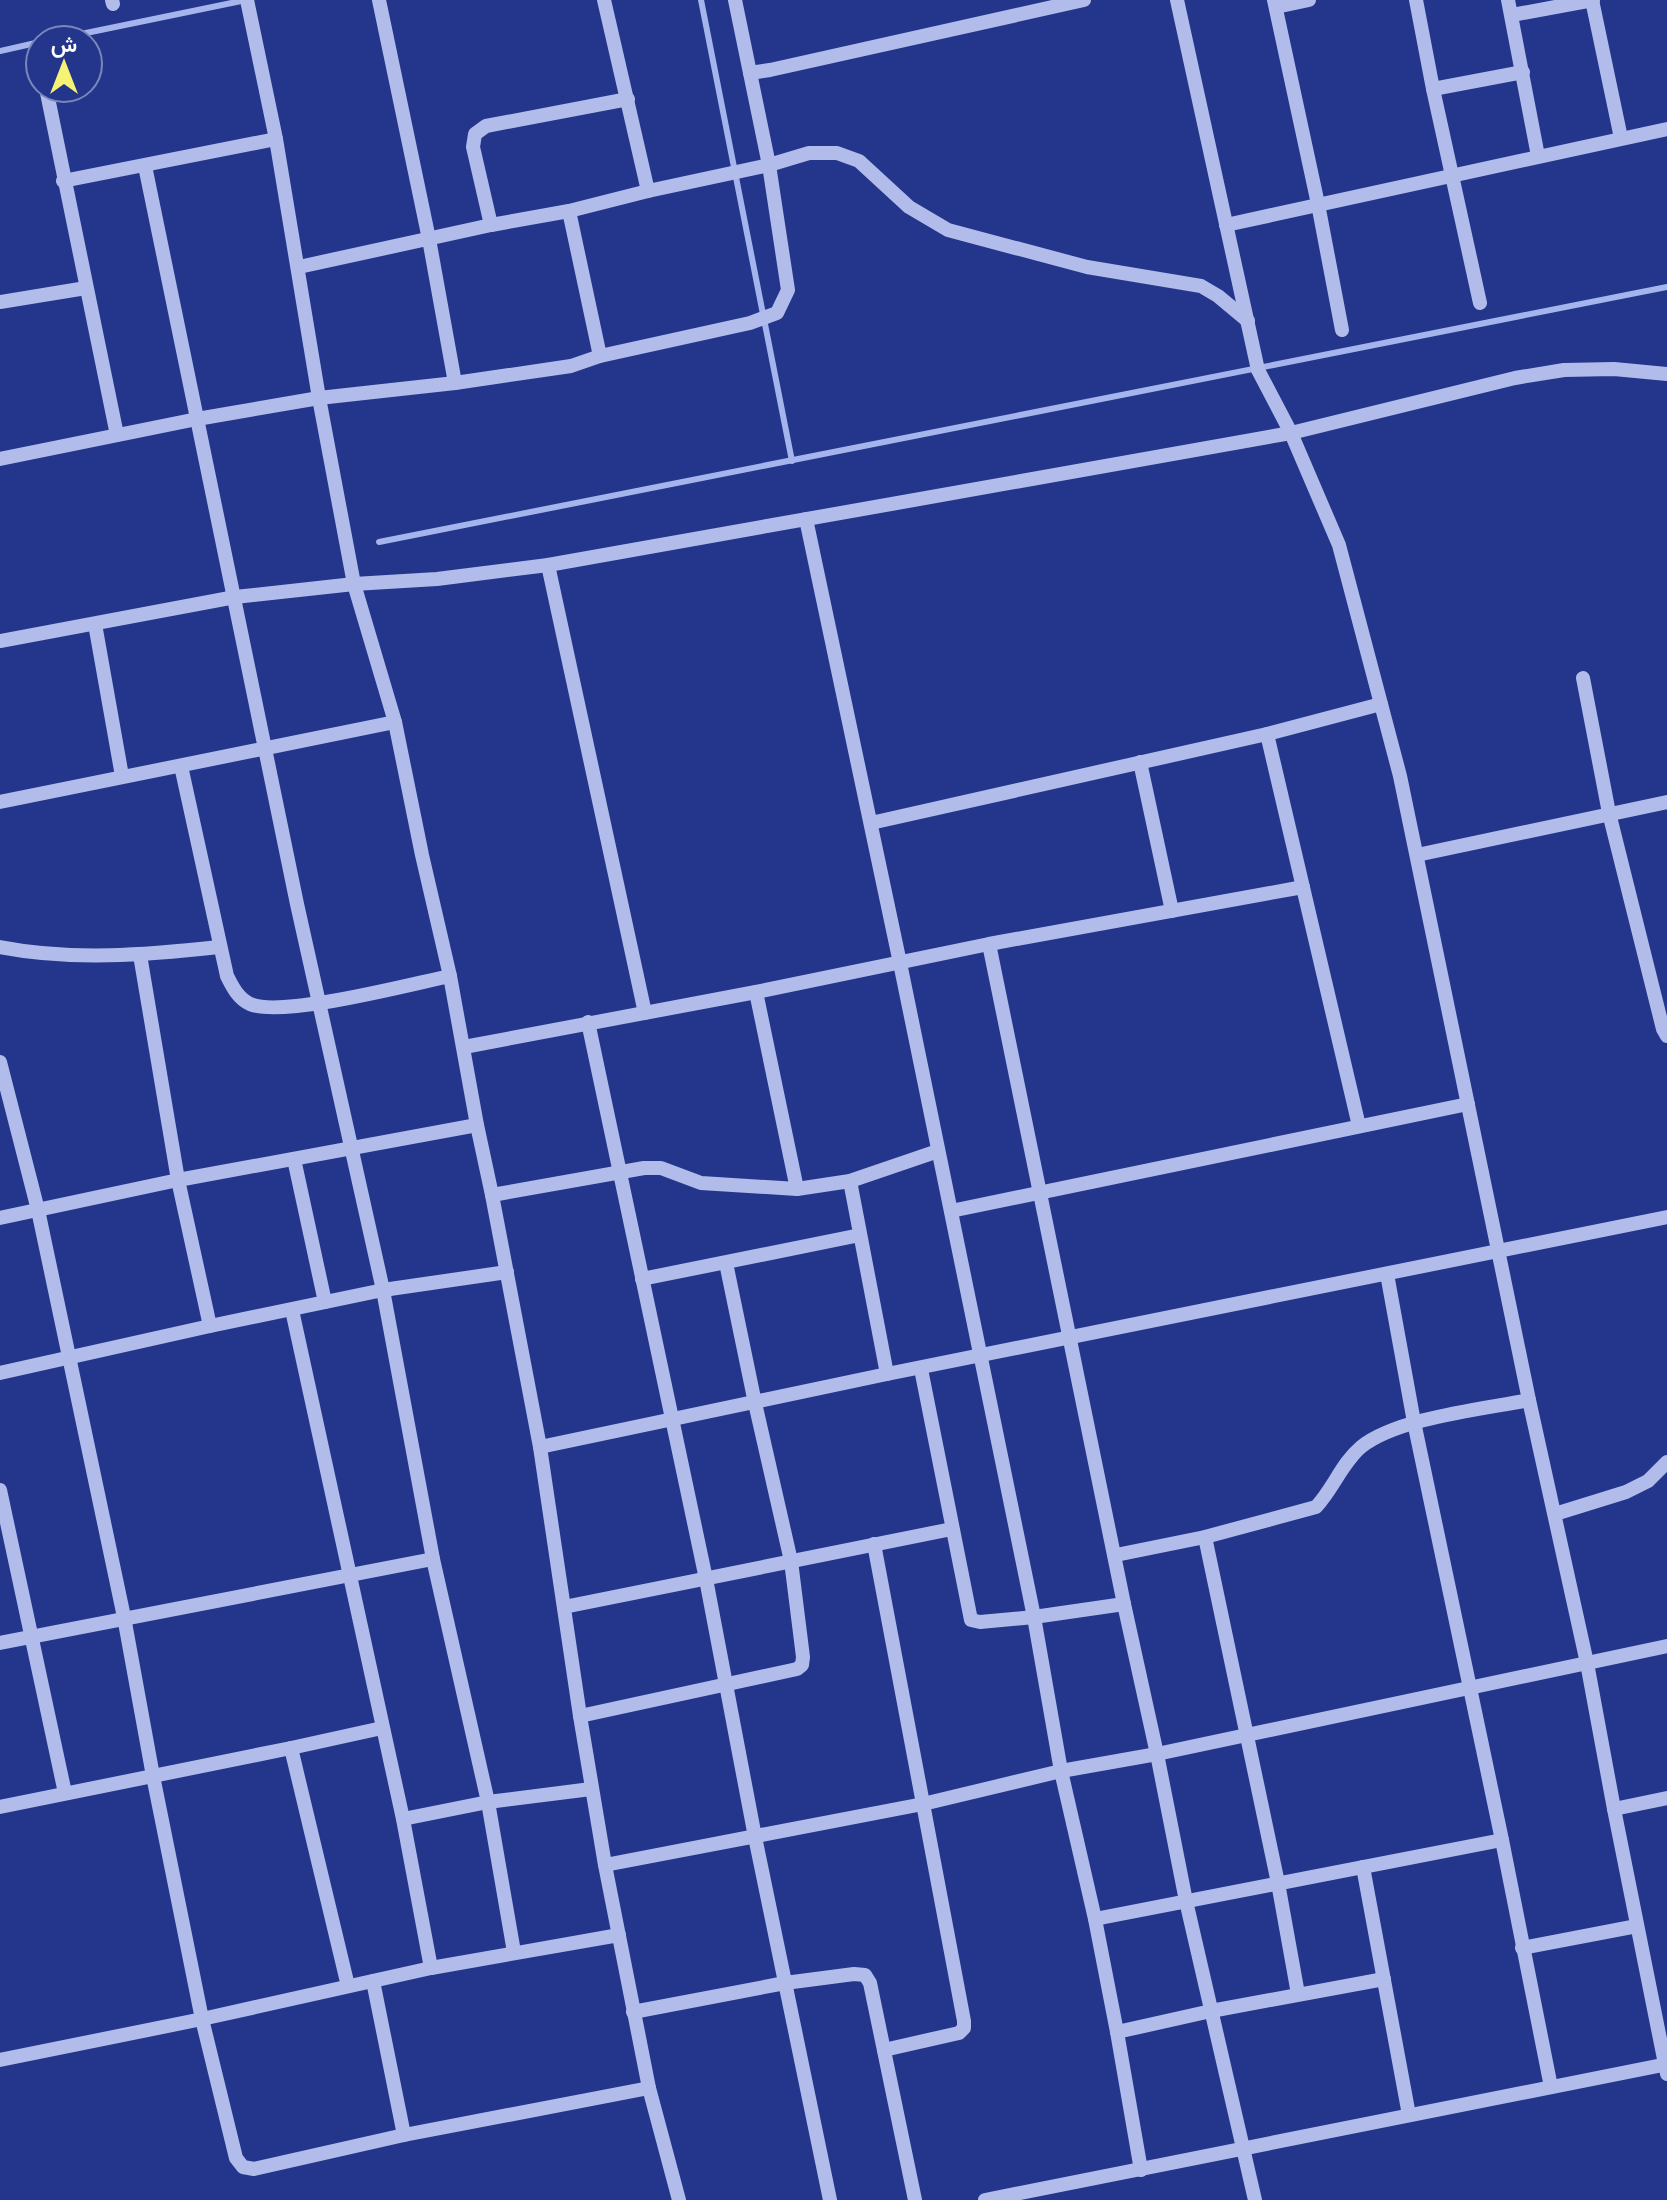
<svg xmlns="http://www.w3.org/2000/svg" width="1667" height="2200" font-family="'Sofia Sans Condensed',Vazirmatn,sans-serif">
<rect width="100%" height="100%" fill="#23368c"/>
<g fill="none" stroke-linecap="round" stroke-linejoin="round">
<!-- stream -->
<g stroke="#a5b4ec" stroke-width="6">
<path d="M701,0L792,461"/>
<path d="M52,40L246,0"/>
<path d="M0,51L40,42"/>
<path d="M379,542L1667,287"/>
</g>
<!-- minor -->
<g stroke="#b1bceb" stroke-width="14">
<path d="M112,0L113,4"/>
<path d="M247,0L276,139L319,398L354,584L395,722L422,855L450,976L477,1125L492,1195L540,1447L580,1716L605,1865L649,2088L679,2200"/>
<path d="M379,0L429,239L455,383"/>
<path d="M604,0L648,191"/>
<path d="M1177,0L1258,370L1291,433L1339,545L1400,776L1529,1400L1587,1663L1614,1809L1667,2074"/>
<path d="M1274,0L1318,204L1342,330"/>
<path d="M1416,0L1433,89L1480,303"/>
<path d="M1508,0L1538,156"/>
<path d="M1592,0L1621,138"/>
<path d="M1276,7L1309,0"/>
<path d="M1512,15L1593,0"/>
<path d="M40,57V59"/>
<path d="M750,73L770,70L1084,0"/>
<path d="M46,88L117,435"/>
<path d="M1433,89L1523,72"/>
<path d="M145,166L297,904L383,1290L433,1559L488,1802L514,1952"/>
<path d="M63,181L276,139"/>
<path d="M569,211L600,356"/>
<path d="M491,225L473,147L475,134L486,126L628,99"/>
<path d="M1226,225L1667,129"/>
<path d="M299,267L491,225L569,211L648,191L769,165L809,153H837L859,161L909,207L948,230L1087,267L1201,286L1218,296L1248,321"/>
<path d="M0,302L86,288"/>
<path d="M0,459L197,419L319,398L455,383L571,366L600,356L750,323L777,313L788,290L769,165L735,0"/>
<path d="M806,519L900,963L1034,1617L1061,1771L1095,1919L1117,2032L1141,2170"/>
<path d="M548,565L645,1013"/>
<path d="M95,624L122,776"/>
<path d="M0,641L235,597L354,584L437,579L548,565L1291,433L1515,378L1564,370L1614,369L1667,374"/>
<path d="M1583,678L1609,813L1663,1029L1667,1036"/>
<path d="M1267,734L1359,1126"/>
<path d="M1140,762L1172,911"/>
<path d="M181,766L227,976C233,988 238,998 250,1004C282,1018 411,984 450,976"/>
<path d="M0,802L395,722"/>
<path d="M871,823L1267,734L1381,704"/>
<path d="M1417,855L1667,802"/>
<path d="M989,944L1124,1604L1157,1754L1186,1901L1255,2200"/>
<path d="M0,947C72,961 146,955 219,947"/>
<path d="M140,955L178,1180L210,1326"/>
<path d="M756,992L797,1189"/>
<path d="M588,1022L706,1579L755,1837L830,2200"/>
<path d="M464,1047L756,992L989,944L1303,887"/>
<path d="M0,1062L38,1210L124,1617L153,1776L202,2019L236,2158L243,2167L254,2169L404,2135L649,2088"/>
<path d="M294,1159L325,1302"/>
<path d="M850,1181L887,1374"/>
<path d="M492,1195L644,1168H661L701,1183L797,1189L850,1181L938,1151"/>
<path d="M951,1211L1468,1104"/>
<path d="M0,1218L178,1180L477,1125"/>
<path d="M1387,1274L1414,1422L1502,1840L1551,2087"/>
<path d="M642,1279L860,1235"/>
<path d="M292,1310L403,1819L431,1968"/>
<path d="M921,1369L971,1620L980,1622L1034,1617L1124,1604"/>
<path d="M0,1373L210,1326L383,1290L507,1272"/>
<path d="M540,1447L887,1374L1667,1217"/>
<path d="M0,1490L65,1793"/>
<path d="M1555,1514L1626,1492L1648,1481L1667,1462"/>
<path d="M1205,1537L1278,1883L1298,1994"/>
<path d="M874,1544L964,2021V2028L959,2033L884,2050"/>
<path d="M1116,1555L1205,1537L1316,1507C1333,1489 1342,1463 1361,1447C1397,1418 1483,1409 1529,1400"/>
<path d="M564,1607L952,1529"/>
<path d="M0,1643L433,1559"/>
<path d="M580,1716L797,1669L802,1665L803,1657L791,1561L755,1403L726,1263"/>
<path d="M291,1748L348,1986"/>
<path d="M0,1807L291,1748L382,1728"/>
<path d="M1614,1809L1667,1798"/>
<path d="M403,1819L488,1802L591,1789"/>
<path d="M605,1865L923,1804L1061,1771L1157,1754L1667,1646"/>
<path d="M1363,1867L1409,2115"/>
<path d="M1095,1919L1502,1840"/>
<path d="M1522,1948L1637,1926"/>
<path d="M373,1981L404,2135"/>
<path d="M633,2012L785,1983L854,1974L865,1975L870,1983L915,2200"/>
<path d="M1117,2032L1211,2011L1384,1979"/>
<path d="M0,2060L202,2019L431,1968L619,1935"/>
<path d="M985,2200L1667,2064"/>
</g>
</g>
<!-- north arrow -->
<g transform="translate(64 64)"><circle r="38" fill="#23368c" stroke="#7b86ba" stroke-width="2"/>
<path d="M0-6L14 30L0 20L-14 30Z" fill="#f6f274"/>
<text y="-12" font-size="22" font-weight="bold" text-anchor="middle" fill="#ffffff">ش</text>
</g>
</svg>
